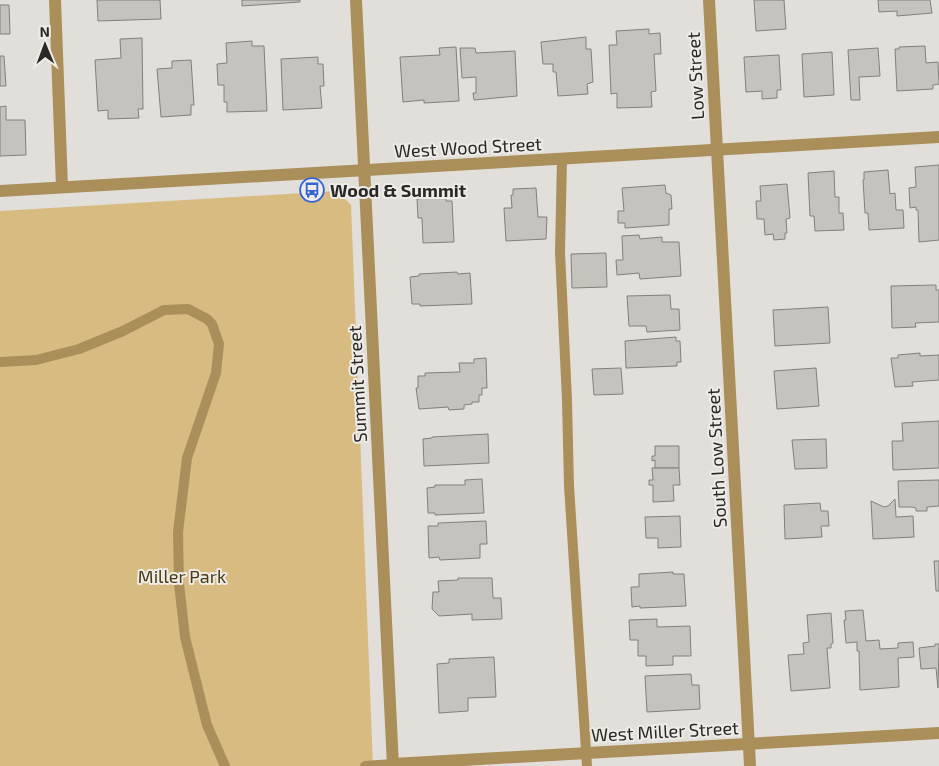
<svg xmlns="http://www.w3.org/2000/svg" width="939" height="766" font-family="'Exo 2',sans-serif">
<rect width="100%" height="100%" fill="#e2dfda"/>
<!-- green -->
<path fill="#d8bb81" d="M337,191L351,205L373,766H0V211Z"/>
<!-- building -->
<g fill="#c6c3be" stroke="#82807b">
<path d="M97,0H160L161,19L98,21Z"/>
<path d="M242,0H300V2L242,6Z"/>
<path d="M754,0H784L786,29L756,31Z"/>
<path d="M878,0H930L932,13L897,16V11L879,12Z"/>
<path d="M0,5H9L10,34H0Z"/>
<path d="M649,29V34L660,33L661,54H654L656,91L651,92L652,107L617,108V93L611,94L609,45H617L616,31Z"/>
<path d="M586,37V49H591L593,82L587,84L588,94L558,96L556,72H553V64H543L541,42Z"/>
<path d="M142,38L143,109H138L139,118L108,119V110L98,111L95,60L121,58L120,39Z"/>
<path d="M252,41V46H264L267,111L227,112V102H224V85H218L217,64L227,63L226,43Z"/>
<path d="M925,46L926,63L938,62L939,84L933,85V89L897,91L895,49H899V47Z"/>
<path d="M456,47L459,101L424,103V100L403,102L400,57L440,55L439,48Z"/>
<path d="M460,48H475L476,53L515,51L517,96L474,100L473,93H476V77L462,78Z"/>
<path d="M878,48L880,76L859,77L860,100H851L848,50Z"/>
<path d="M832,52L834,95L804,97L802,54Z"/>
<path d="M779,55L781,90H777V98L762,99V91L746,92L744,57Z"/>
<path d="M0,56H4L6,86H0Z"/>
<path d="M318,57V64H323L324,86H320L322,108L283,110L281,59Z"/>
<path d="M191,60L194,105H191V115L161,117L157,69L172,68V61Z"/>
<path d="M6,106V120H25L26,155L0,156V107Z"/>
<path d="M939,165V240L919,242L918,210H916V207L910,208L909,188L916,187L915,167Z"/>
<path d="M888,170L890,194L895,193L896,210H903L904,228L869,230L868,213H865L863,180H864V172Z"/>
<path d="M834,171L835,197H839V213H843L844,230L815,231L814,216H810L808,173Z"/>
<path d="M787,184L790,218L786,219L787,233H785V239L774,240L773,234L765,235L764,219H757L756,201H761L760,186Z"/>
<path d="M665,185L666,193L671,195L672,209H669V225L625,228V223H618V211H624L622,188Z"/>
<path d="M536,188L538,217H547L546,239L506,241L504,208H512L511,195H513V189Z"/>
<path d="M446,190V201H452L454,242L423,243L422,218H418L417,199L427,198L426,191Z"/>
<path d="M639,235L640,239L662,237V242H679L681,276L640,279L639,273L617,275L616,260H623L622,236Z"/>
<path d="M606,253L607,287L572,288L571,254Z"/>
<path d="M457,272L458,274L470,273L472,304L420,306V304H412L410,277L419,276V274Z"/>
<path d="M936,285V290H939V322L915,323L916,327L892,328L891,286Z"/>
<path d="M670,295L671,309H679L680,330L647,332L646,326H629L627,296Z"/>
<path d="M828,307L830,343L775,346L773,310Z"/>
<path d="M676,337V341H680L681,362H677V366L626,368L625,341Z"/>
<path d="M920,353V356L939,355V380L912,382L913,386L895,387L891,358H898V355Z"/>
<path d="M486,358L487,388H482V395H479V402H472V404L464,405V409L449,410L448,407L419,409L416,388H418V376H425V373L460,372L459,363H474V359Z"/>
<path d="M621,368L623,394L594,395L592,369Z"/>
<path d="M816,368L819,406L777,409L774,371Z"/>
<path d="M939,421V468L893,470L892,441H903L902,423Z"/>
<path d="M488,434L489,463L424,466L423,439L432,438V437Z"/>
<path d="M826,439L827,468L795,469L792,440Z"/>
<path d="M655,446H679V468H655V460L652,461V456H655Z"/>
<path d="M652,468H679L680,485H673L674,501L653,502V485H649V480H653Z"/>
<path d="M482,479L484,513L435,515V513H428L427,488L435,487V485H465V480Z"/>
<path d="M939,480V506L927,507V511H916V508L912,507H899L898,481Z"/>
<path d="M895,499L896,517L913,516L914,537L873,539L871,501L884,507L888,506Z"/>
<path d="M820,503L821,511H828L829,526H821L822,537L785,539L784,505Z"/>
<path d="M680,516L681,547L658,548V538H646L645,517Z"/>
<path d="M486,521L487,544H480V558L440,560L439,557L429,558L428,526H438V523Z"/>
<path d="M934,561H939V591H936Z"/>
<path d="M673,572V574H684L686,606L640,608V606L632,607L631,587H639V574Z"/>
<path d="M458,578H492L493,598H501L502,619L472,620V614L439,616L432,609L433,592H439L438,581L458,580Z"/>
<path d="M863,610L866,641L879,640L880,649L898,648V643L913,642L914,657L898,658L899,687L860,690L859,651H857V642L846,643L844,620H846L845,611Z"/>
<path d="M831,613L833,643L831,644V648H827L830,688L791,691L788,655L804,654L803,643L809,642L807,615Z"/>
<path d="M657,619V627L690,626L691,656H673V665L646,666V656H638V640H630L629,620Z"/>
<path d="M935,644H939L938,688L936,668L921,669L919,648L935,646Z"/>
<path d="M494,657L496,697L468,698V711L439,713L437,664L449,663V659Z"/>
<path d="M691,674L692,685H699L700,709L647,712L645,676Z"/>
</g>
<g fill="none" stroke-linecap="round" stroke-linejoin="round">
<!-- service -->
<g stroke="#aa8f5a" stroke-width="10">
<path d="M562,159L560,252L567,400L569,486L587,766"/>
<path d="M0,362L36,360L79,349L123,331L164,310L188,309L207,319L212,324L219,344L216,373L187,458L178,532L179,584L185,637L207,725L225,766"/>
<path d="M365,766L393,764"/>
</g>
<!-- minor -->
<g stroke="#aa8f5a" stroke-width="12">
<path d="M55,0L62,187"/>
<path d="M356,0L393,766"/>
<path d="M709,0L750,766"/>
<path d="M393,764L939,733"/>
</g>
<!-- tertiary -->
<path stroke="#aa8f5a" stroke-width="12" d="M0,191L939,137"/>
</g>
<!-- icons -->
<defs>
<g id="bus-ring" transform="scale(1.25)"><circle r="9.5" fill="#efece7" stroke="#3565d5" stroke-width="1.5"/><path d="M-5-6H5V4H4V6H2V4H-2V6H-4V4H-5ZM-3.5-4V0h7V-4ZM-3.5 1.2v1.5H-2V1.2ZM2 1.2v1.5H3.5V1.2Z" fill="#3565d5"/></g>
</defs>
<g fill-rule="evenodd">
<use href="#bus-ring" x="312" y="190"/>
</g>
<g text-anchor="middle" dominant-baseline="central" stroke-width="4" stroke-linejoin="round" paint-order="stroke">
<!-- street labels -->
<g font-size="18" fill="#292826" stroke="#efece7">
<text transform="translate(695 76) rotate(-93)">Low Street</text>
<text transform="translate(468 147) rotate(-3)">West Wood Street</text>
<text transform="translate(357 384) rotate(-93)">Summit Street</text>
<text transform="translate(716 458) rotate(-93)">South Low Street</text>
<text transform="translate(665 731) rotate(-3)">West Miller Street</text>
</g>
<!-- poi labels -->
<g font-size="18" font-weight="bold" fill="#292826" stroke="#efece7" text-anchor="start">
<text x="330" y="190">Wood &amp; Summit</text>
</g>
<!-- park labels -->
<g font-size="18" fill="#4a3914" stroke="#efece7">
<text x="182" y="576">Miller Park</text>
</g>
</g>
<!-- north arrow -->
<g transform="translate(45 45) rotate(359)" stroke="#efece7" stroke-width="4" paint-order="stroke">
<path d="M0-4L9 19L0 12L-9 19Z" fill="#292826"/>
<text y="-8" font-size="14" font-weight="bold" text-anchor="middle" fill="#292826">N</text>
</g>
</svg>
